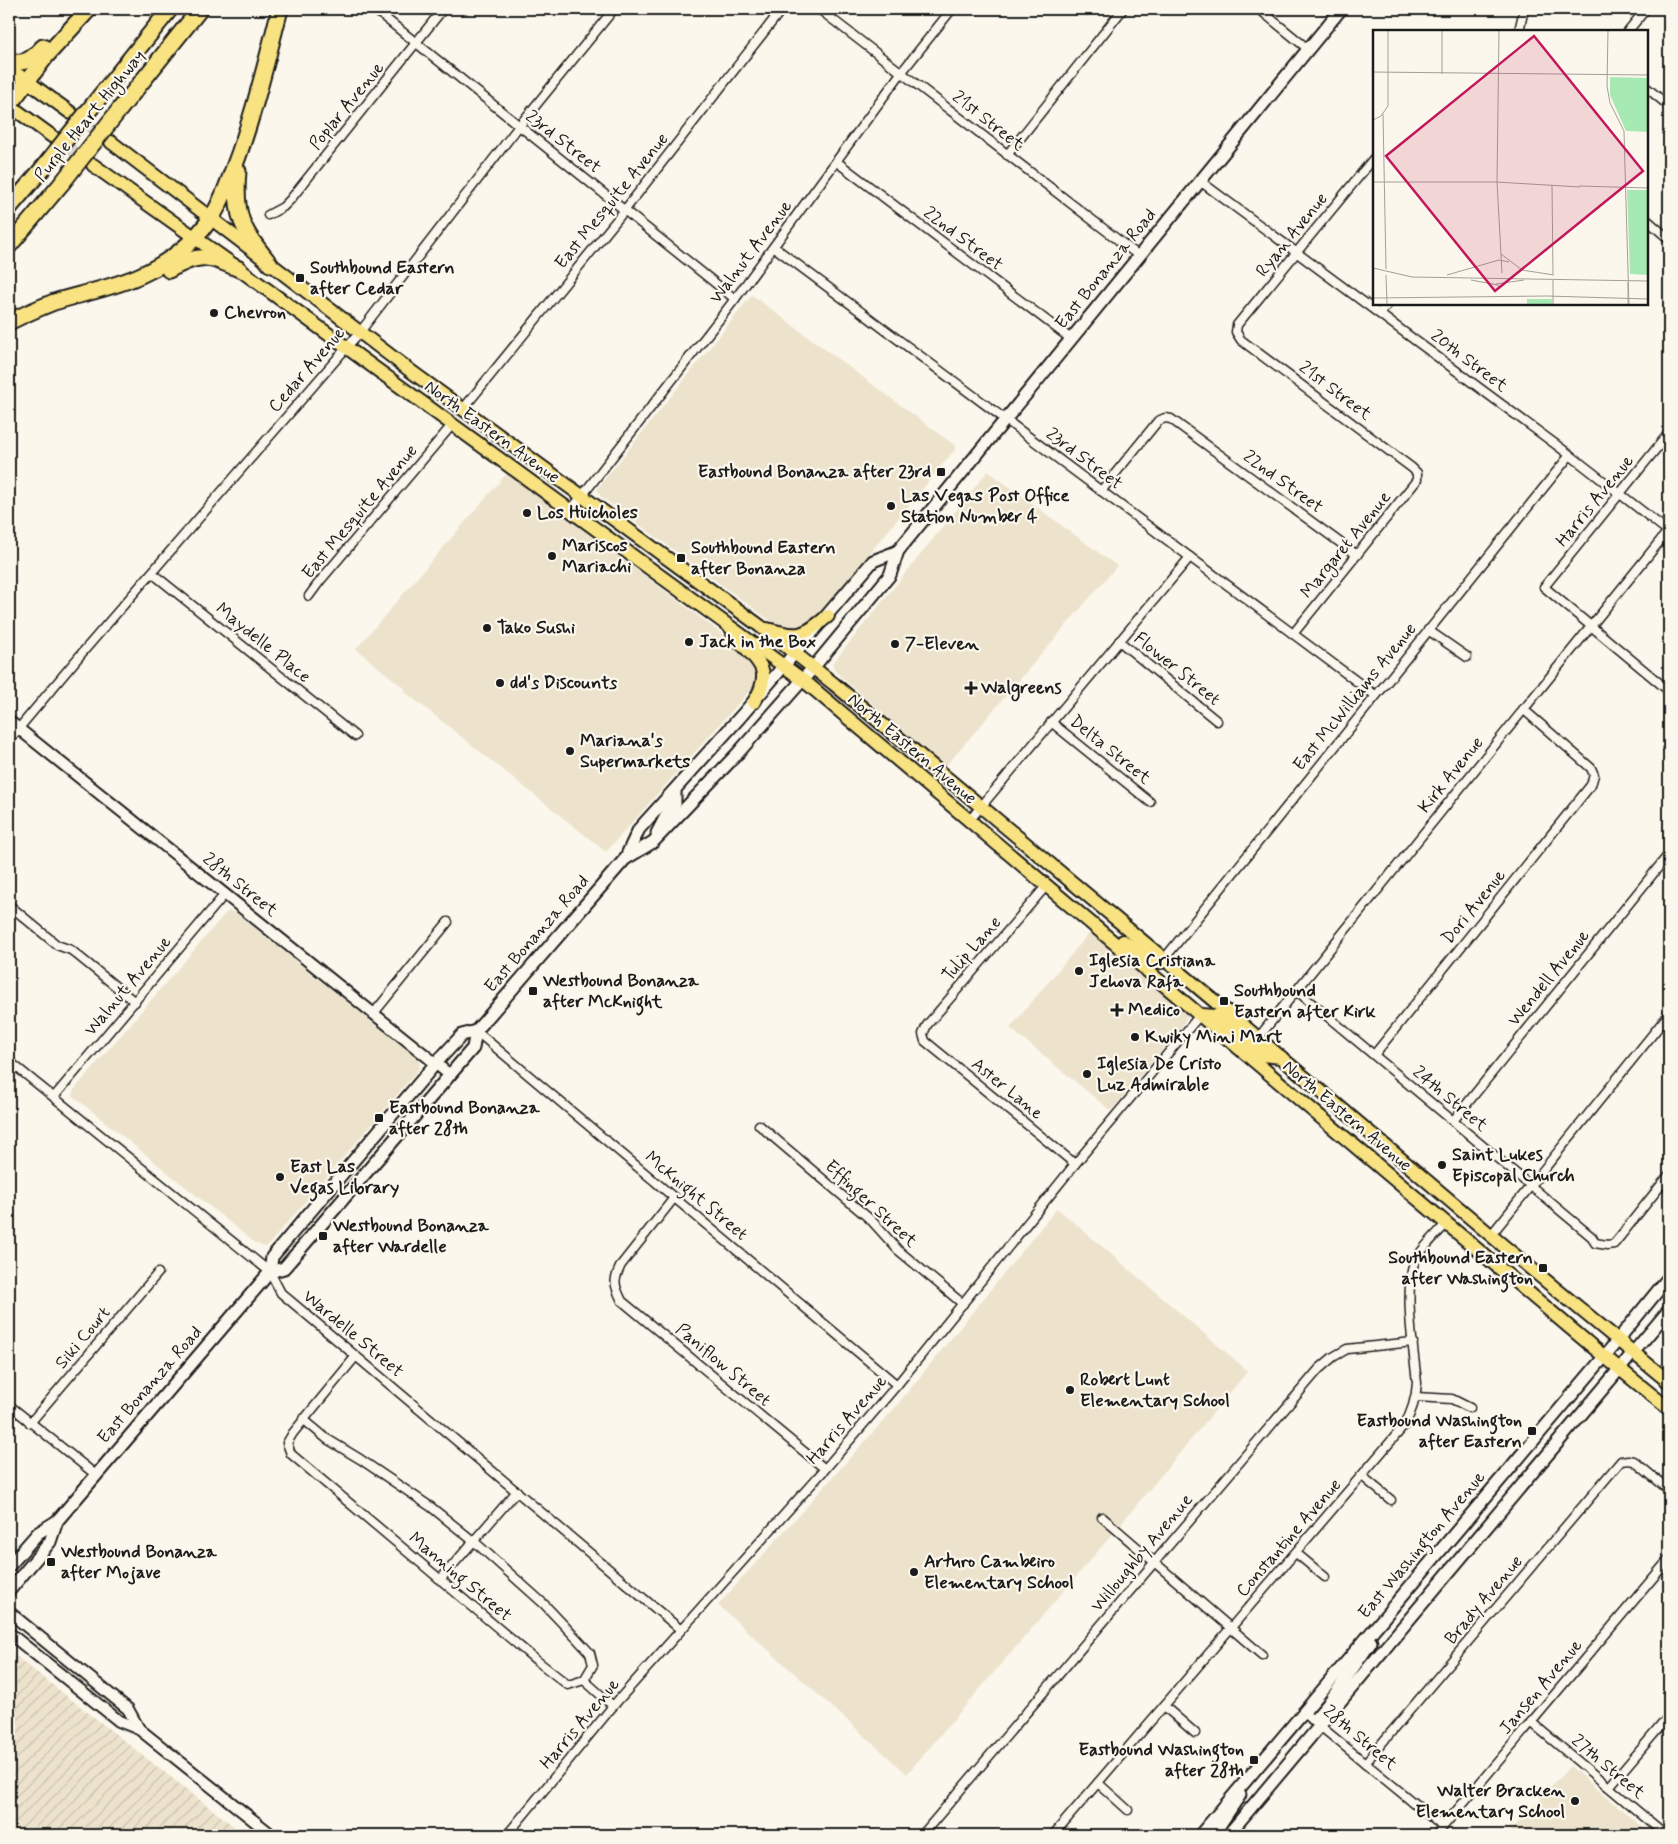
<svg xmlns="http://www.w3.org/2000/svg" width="1678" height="1844" font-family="Mynerve,sans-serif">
<defs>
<pattern id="industrial-furrows" width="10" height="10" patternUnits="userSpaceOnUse" patternTransform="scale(1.25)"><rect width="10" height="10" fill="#ede3cd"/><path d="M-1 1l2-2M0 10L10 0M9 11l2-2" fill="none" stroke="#cbc2af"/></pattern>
</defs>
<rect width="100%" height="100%" fill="#fbf7ec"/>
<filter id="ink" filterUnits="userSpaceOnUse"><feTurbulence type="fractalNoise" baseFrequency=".02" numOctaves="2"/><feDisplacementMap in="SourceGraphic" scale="10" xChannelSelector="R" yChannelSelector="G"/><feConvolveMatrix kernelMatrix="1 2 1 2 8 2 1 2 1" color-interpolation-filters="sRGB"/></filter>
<g filter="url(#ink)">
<!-- built -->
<g fill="#ede3cd">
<path d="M752,295L957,447L812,623L795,630L785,629L776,625L601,497L597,489Z"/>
<path d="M988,471L1117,566L945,767L839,675L834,670L832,664Z"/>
<path d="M508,472L738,646L751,658L758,675L753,687L606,852L404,691L405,689L356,649Z"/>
<path d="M229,911L236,913L416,1057L420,1063L419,1068L414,1075L270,1243L265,1247L255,1243L73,1096V1091L224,915Z"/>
<path d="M1090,932L1185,1011L1187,1016L1182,1026L1111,1111L1010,1028Z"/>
<path d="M1057,1208L1248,1371L1109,1538L907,1774L718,1605L893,1410Z"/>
<path d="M1570,1766L1652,1835H1507Z"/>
</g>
<!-- industrial -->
<path fill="url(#industrial-furrows)" d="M9,1651L245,1835H9Z"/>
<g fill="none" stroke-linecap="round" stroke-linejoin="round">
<!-- primary-tunnel -->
<g stroke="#dad6cd" stroke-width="12" stroke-dasharray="12 6" stroke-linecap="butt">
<path d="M75,115L107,139"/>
<path d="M55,138L90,163"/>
</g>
<!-- minor casing -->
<g stroke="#1c1c1c" stroke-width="11">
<g id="minor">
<path d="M374,9L735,299"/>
<path d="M819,9L1139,256"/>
<path d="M1259,9L1308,49"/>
<path d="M1519,31L1524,9"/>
<path d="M1628,31L1646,9"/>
<path d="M1647,88L1669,106"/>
<path d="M1007,155L1123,9"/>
<path d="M837,162L1071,339"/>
<path d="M1200,181L1570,455L1669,532"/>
<path d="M268,215L283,207L290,200L443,9"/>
<path d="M1647,220L1669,239"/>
<path d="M774,247L1375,695"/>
<path d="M1380,313L1388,304"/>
<path d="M463,409L624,211L782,9"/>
<path d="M1669,433L1544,587L1669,691"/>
<path d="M1101,491L1158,421L1165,418L1171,419L1357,555"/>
<path d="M571,510L735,299L901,73L952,9"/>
<path d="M152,573L355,736"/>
<path d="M309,596L320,581L452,425"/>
<path d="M1428,630L1467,657"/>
<path d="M1293,634L1417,480V473L1412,468L1241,340L1236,332L1237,325L1374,158"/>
<path d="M1119,641L1217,721"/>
<path d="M1051,722L1150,802"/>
<path d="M9,740L82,653L360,332L519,126L614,9"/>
<path d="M969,821L1190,557"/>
<path d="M1047,885L927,1025L923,1034L925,1041L1075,1164"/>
<path d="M9,905L57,945L71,950L135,1002"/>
<path d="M1164,959L1570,455"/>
<path d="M1297,991L1592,1237L1595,1243L1607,1245L1614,1244L1669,1175"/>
<path d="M374,1013L448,922"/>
<path d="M476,1031L897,1385"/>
<path d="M1258,1038L1668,531"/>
<path d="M1374,1055L1591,785L1594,775L1591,768L1523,709"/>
<path d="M9,1061L270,1272L281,1293L681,1630"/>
<path d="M54,1097L225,894"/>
<path d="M1453,1121L1669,854"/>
<path d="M759,1125L871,1220L898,1250L963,1304"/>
<path d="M674,1198L621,1265C613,1281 614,1285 622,1301L825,1469"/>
<path d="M1491,1235L1669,1014"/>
<path d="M356,1356L293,1433L287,1443L291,1454L536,1660L568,1685L584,1680L613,1706"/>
<path d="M1416,1397L1452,1399L1470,1408"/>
<path d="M9,1405L96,1475"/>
<path d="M303,1419L327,1439L360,1459L431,1507L477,1544L544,1604L578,1640L590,1653L593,1665L584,1680"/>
<path d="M30,1423L158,1273"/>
<path d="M1362,1476L1391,1500"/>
<path d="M1102,1517L1262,1655"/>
<path d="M1296,1553L1325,1577"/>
<path d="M440,1580L517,1491"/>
<path d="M1164,1706L1195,1733"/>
<path d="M1303,1712L1443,1827"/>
<path d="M1531,1722L1666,1835"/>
<path d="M1365,1763L1621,1461L1628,1460L1634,1461L1669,1490"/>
<path d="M1098,1783L1128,1810"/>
<path d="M1609,1787L1669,1716"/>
<path d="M507,1835L613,1706L825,1469L897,1385L1075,1164L1200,1015"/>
<path d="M922,1835L1319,1369L1333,1357L1347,1349L1413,1342"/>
<path d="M1053,1835L1404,1426C1412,1412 1416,1399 1417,1383C1414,1352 1403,1288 1415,1261C1421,1249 1438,1233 1447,1223"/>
<path d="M1436,1835L1669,1559"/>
</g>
</g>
<!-- tertiary casing -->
<g stroke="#1c1c1c" stroke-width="14">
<g id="tertiary">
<path d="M9,721L450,1075"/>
<path d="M9,1612L128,1709L139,1729"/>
<path d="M9,1633L119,1721L139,1729L272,1835"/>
</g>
</g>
<!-- secondary casing -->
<g stroke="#1c1c1c" stroke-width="15">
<g id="secondary">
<path d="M657,833L668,812L675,804V790"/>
<path d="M625,859L639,829L742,715L873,561L898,551"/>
<path d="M270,1272L284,1268L473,1048L476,1031L625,859L653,842L738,753L813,668L890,575L898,551L1341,9"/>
<path d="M9,1566L38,1533L57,1521L270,1272L272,1257L436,1063L462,1035L476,1031"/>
<path d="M9,1591L50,1542L57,1521"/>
<path d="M1314,1720L1328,1704L1371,1642"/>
<path d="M1200,1835L1604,1357L1669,1277"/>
<path d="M1213,1835L1240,1795"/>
<path d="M1228,1835L1669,1310"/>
</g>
</g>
<!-- primary casing -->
<g stroke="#1c1c1c" stroke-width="16">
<g id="primary">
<path d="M9,68L71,113"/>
<path d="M9,105L53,137"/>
<path d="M111,142L412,372L760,626L834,684L1212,999L1506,1248L1669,1382"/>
<path d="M93,165L239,269L803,680L1594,1348L1669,1409"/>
<path d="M767,629C799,638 802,637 828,616"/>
<path d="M733,634C754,660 776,666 754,702"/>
<path d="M1123,941L1155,962H1161L1163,960"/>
<path d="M1200,1015L1216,1016L1262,1055L1281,1057"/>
</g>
</g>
<!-- motorway casing -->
<g stroke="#1c1c1c" stroke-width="19">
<g id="motorway">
<path d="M9,61C25,65 32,59 43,47"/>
<path d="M101,95L170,9"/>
<path d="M9,105L47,55L89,9"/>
<path d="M120,109L200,9"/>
<path d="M238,171C234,217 242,229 270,264"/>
<path d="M9,208L43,168"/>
<path d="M9,246L62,183"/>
<path d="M169,270C200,253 207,255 239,269"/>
<path d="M9,322C23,315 39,308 54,302C83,293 113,288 141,275C170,262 193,244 211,218C221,204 227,186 233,170C253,118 266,63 280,9"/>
</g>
</g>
<!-- minor -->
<use href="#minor" stroke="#fbf7ec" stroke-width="8"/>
<!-- tertiary -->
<use href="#tertiary" stroke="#fbf7ec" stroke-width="10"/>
<!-- secondary -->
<use href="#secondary" stroke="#fbf7ec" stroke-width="11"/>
<!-- primary -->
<use href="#primary" stroke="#f8e281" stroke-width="12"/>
<!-- motorway -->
<use href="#motorway" stroke="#f8e281" stroke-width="15"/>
<!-- motorway-bridge casing -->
<g stroke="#1c1c1c" stroke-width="19" stroke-linecap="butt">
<g id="motorway-bridge">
<path d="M43,168L101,95"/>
<path d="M62,183L120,109"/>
</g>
</g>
<!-- motorway-bridge -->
<use href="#motorway-bridge" stroke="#f8e281" stroke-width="15"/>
</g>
</g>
<!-- markers -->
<g fill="#1c1c1c" stroke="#fbf7ec" stroke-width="2">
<rect x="295" y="273" width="10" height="10" rx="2.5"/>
<circle cx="214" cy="313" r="5"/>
<rect x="936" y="467" width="10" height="10" rx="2.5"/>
<circle cx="891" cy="506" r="5"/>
<circle cx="527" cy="513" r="5"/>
<circle cx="552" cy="556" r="5"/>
<rect x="676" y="553" width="10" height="10" rx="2.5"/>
<circle cx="487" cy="628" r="5"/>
<circle cx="689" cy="642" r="5"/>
<circle cx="895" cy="644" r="5"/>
<circle cx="500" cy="683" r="5"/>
<path d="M968.5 680.5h5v5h5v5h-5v5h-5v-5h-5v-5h5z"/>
<circle cx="570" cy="751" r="5"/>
<circle cx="1079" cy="971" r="5"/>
<rect x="528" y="986" width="10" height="10" rx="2.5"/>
<rect x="1219" y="996" width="10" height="10" rx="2.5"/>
<path d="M1114.5 1002.5h5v5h5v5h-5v5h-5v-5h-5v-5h5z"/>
<circle cx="1135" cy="1037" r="5"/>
<circle cx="1087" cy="1074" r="5"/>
<rect x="374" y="1113" width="10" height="10" rx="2.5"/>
<circle cx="1442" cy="1165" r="5"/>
<circle cx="280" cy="1177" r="5"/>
<rect x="318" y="1231" width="10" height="10" rx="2.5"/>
<rect x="1538" y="1263" width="10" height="10" rx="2.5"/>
<circle cx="1070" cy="1390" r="5"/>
<rect x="1527" y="1426" width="10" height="10" rx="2.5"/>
<rect x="46" y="1557" width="10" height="10" rx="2.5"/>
<circle cx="914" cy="1572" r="5"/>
<rect x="1249" y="1755" width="10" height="10" rx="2.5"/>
<circle cx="1575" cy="1801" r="5"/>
</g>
<g text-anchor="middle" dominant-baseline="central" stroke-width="4.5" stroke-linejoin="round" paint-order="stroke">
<!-- street labels -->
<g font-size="18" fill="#1c1c1c" stroke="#fbf7ec">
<text transform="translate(347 106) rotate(-51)">Poplar Avenue</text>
<text transform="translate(90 116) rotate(-51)">Purple Heart Highway</text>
<text transform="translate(988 121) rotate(38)">21st Street</text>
<text transform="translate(563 142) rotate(38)">23rd Street</text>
<text transform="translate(612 201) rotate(-51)">East Mesquite Avenue</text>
<text transform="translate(1292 235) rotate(-51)">Ryan Avenue</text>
<text transform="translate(963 239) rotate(37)">22nd Street</text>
<text transform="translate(751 252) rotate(-53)">Walnut Avenue</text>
<text transform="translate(1106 269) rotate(-51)">East Bonanza Road</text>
<text transform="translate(1469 361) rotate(37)">20th Street</text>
<text transform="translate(307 370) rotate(-49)">Cedar Avenue</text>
<text transform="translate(1335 391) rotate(37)">21st Street</text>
<text transform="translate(492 432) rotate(36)">North Eastern Avenue</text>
<text transform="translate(1084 459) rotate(37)">23rd Street</text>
<text transform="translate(1283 482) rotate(36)">22nd Street</text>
<text transform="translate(1595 501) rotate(-51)">Harris Avenue</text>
<text transform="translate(360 512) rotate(-50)">East Mesquite Avenue</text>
<text transform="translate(1346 545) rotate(-51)">Margaret Avenue</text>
<text transform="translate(263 643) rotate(39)">Maydelle Place</text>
<text transform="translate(1177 669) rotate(39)">Flower Street</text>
<text transform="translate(1355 697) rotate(-51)">East McWilliams Avenue</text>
<text transform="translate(912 749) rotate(40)">North Eastern Avenue</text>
<text transform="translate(1110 750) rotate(39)">Delta Street</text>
<text transform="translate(1451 775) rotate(-51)">Kirk Avenue</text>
<text transform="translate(240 885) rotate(39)">28th Street</text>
<text transform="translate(1474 907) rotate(-51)">Dori Avenue</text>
<text transform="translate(537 934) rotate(-49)">East Bonanza Road</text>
<text transform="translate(972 949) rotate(-49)">Tulip Lane</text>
<text transform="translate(1549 978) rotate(-51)">Wendell Avenue</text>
<text transform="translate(128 986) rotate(-50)">Walnut Avenue</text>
<text transform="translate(1007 1089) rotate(39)">Aster Lane</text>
<text transform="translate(1450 1099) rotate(40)">24th Street</text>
<text transform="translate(1347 1116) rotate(40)">North Eastern Avenue</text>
<text transform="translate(696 1196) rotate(40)">McKnight Street</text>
<text transform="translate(871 1204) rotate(43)">Effinger Street</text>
<text transform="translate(353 1334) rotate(40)">Wardelle Street</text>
<text transform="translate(83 1338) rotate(-50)">Siki Court</text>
<text transform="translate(723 1365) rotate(40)">Paniflow Street</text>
<text transform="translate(150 1385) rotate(-49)">East Bonanza Road</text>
<text transform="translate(847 1420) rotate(-49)">Harris Avenue</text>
<text transform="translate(1289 1538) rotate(-49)">Constantine Avenue</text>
<text transform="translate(1422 1545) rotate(-50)">East Washington Avenue</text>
<text transform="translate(1142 1553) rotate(-50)">Willoughby Avenue</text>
<text transform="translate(460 1577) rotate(40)">Manning Street</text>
<text transform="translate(1484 1600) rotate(-50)">Brady Avenue</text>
<text transform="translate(1541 1687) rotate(-50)">Jansen Avenue</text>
<text transform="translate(580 1724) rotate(-50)">Harris Avenue</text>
<text transform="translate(1360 1738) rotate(40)">28th Street</text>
<text transform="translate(1608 1767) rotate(40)">27th Street</text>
</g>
<!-- poi labels -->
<g font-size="18" font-weight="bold" fill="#1c1c1c" stroke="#fbf7ec" text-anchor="start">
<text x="310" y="268">Southbound Eastern<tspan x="310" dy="21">after Cedar</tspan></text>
<text x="224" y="313">Chevron</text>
<text x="931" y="472" text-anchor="end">Eastbound Bonanza after 23rd</text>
<text x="901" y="496">Las Vegas Post Office<tspan x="901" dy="21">Station Number 4</tspan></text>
<text x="537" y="513">Los Huicholes</text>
<text x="562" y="546">Mariscos<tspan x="562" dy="21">Mariachi</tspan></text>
<text x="691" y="548">Southbound Eastern<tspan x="691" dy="21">after Bonanza</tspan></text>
<text x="497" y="628">Tako Sushi</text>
<text x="699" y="642">Jack in the Box</text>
<text x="905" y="644">7-Eleven</text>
<text x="510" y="683">dd's Discounts</text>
<text x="981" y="688">Walgreens</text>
<text x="580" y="741">Mariana's<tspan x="580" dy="21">Supermarkets</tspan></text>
<text x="1089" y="961">Iglesia Cristiana<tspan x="1089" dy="21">Jehova Rafa</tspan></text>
<text x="543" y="981">Westbound Bonanza<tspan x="543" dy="21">after McKnight</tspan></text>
<text x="1234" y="991">Southbound<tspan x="1234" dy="21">Eastern after Kirk</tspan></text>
<text x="1128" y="1010">Medico</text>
<text x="1145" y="1037">Kwiky Mini Mart</text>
<text x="1097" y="1064">Iglesia De Cristo<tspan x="1097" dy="21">Luz Admirable</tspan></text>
<text x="389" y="1108">Eastbound Bonanza<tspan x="389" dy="21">after 28th</tspan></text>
<text x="1452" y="1155">Saint Lukes<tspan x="1452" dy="21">Episcopal Church</tspan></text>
<text x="290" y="1167">East Las<tspan x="290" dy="21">Vegas Library</tspan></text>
<text x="333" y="1226">Westbound Bonanza<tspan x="333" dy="21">after Wardelle</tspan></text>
<text x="1533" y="1258" text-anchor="end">Southbound Eastern<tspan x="1533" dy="21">after Washington</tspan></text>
<text x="1080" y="1380">Robert Lunt<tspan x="1080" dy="21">Elementary School</tspan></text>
<text x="1522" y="1421" text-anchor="end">Eastbound Washington<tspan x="1522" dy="21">after Eastern</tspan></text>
<text x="61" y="1552">Westbound Bonanza<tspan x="61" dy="21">after Mojave</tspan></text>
<text x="924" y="1562">Arturo Cambeiro<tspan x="924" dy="21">Elementary School</tspan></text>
<text x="1244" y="1750" text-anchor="end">Eastbound Washington<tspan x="1244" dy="21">after 28th</tspan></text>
<text x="1565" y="1791" text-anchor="end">Walter Bracken<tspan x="1565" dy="21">Elementary School</tspan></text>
</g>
</g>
<!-- overview -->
<g transform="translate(1373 30)">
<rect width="275" height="275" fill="#fbf7ec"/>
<path d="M237,47L275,48V102L253,101L237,65ZM254,160H275V245L257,244ZM154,269H179V275H154Z" fill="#a7e9b3"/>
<path fill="none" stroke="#a29f99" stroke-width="1" d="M69,0V44M126,0L124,152L129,243M235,0L234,56L237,73L251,101L253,173M0,42L275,45M10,84L13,239M0,90L8,86L15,76V0M0,152H123L207,157M179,155L180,244M206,156L275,158M253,173L256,275M128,224L149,240L181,245M0,238L39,247L275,251M13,245L14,275M74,245L126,230L136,232M98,250L125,255L127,258M180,250V275M255,252V275M123,254L151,250M0,268L174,266L275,269"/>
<path fill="#c2185b" fill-opacity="0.15" stroke="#c2185b" stroke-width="2.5" d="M161,6L270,141L122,261L13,126Z"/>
<rect width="275" height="275" fill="none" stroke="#1c1c1c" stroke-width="2.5"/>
</g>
<!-- margin -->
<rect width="1678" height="1844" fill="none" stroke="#fbf7ec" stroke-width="30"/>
<rect x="15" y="15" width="1648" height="1814" fill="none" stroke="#1c1c1c" stroke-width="2" filter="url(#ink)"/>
</svg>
